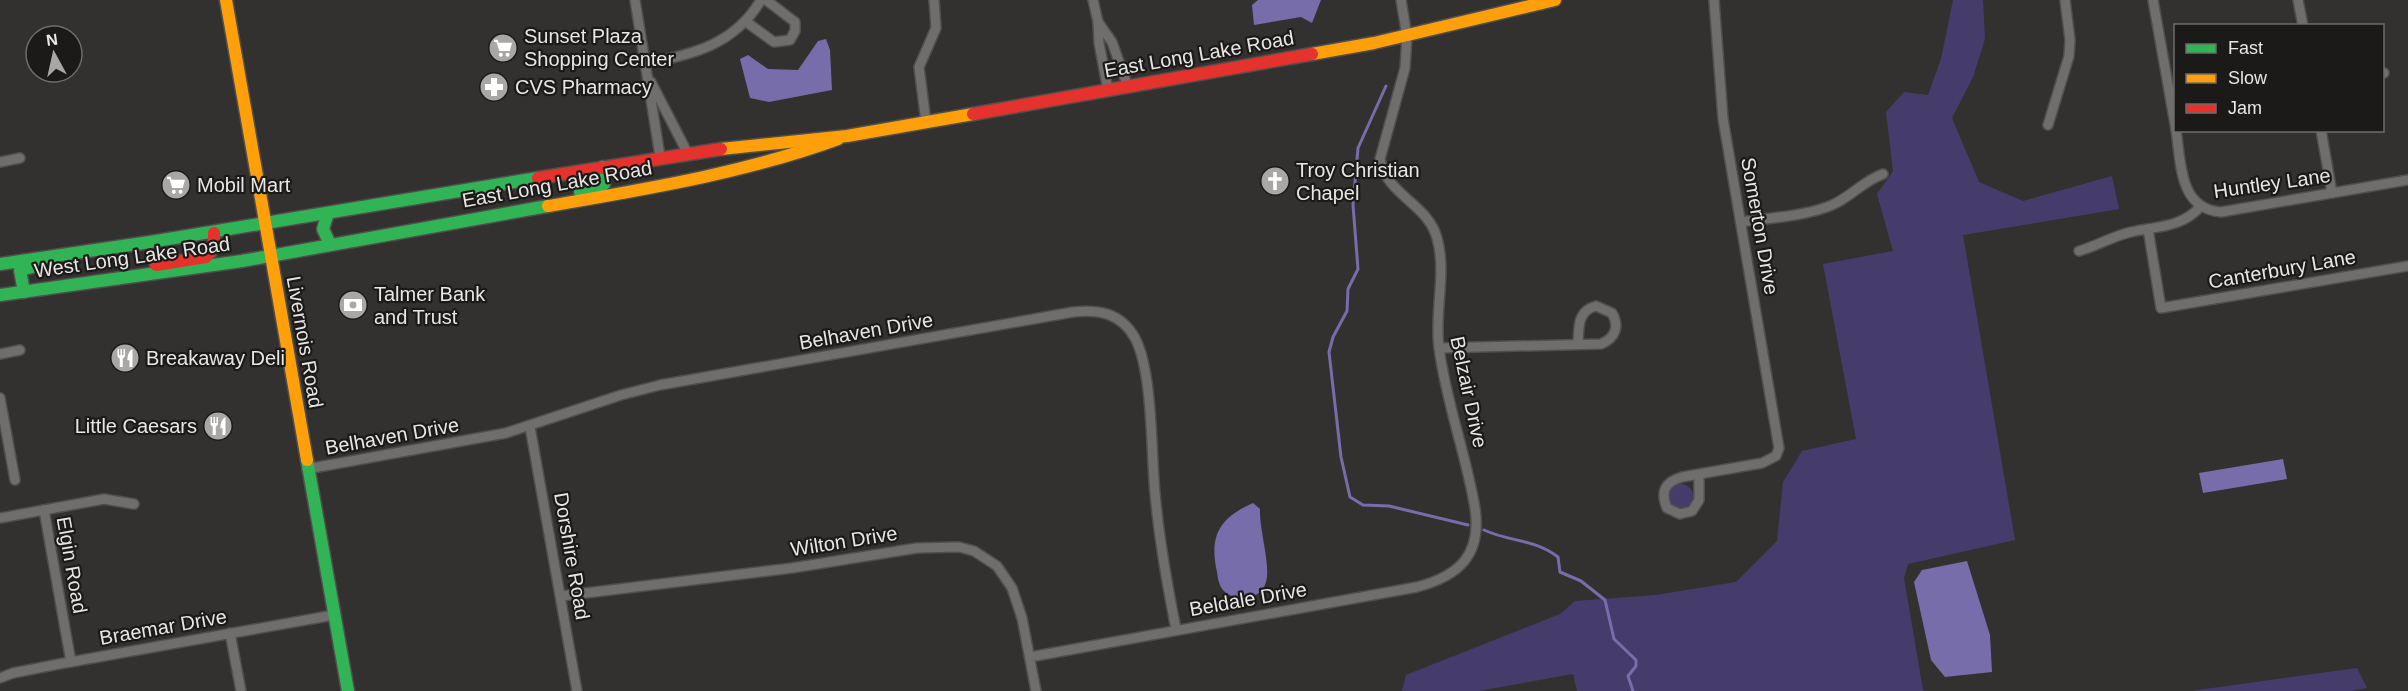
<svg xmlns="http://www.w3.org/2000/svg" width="2408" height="691" font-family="Arial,sans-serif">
<rect width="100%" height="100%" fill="#33312f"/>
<!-- green -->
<g fill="#463c6c">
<path d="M1953,0H1983L1985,39L1973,77L1952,118L1979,182L2023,201L2112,176L2119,209L1963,235L2015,540L1908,564L1904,578L1923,690L1926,691H1577L1573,674L1479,691H1402L1406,675L1560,614L1575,601L1656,595L1736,582L1777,541L1783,482L1802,451L1856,439L1823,264L1893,251L1877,194L1893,171L1886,112L1904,92L1928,95L1941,59Z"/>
<circle cx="1681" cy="496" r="12"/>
<path d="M2357,668L2367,688L2351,691H2191Z"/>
</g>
<!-- water -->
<g fill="#776daa">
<path d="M1258,0H1321L1312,23L1301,17L1254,25L1252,5Z"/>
<path d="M826,39L830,50L832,90L769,102L750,98L740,59L748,55L768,69L798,70L818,41Z"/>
<path d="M2283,459L2287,479L2203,493L2199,473Z"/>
<path d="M1253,503L1260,509C1259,530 1271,565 1266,582C1262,599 1238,603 1225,592C1219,587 1218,579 1217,572C1209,536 1219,518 1253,503Z"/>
<path d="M1967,561L1990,635L1992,672L1945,677L1931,660L1914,582L1922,570Z"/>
</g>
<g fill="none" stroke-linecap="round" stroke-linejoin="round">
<!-- stream -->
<g stroke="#776daa" stroke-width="3">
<path d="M1386,86L1358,148L1353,205L1358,269L1348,289L1347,311L1333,337L1329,352L1341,457L1350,497L1363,505L1389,506L1468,525"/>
<path d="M1484,530C1510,542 1535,539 1558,557L1560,572L1581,581L1605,600L1614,639L1636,660V666L1628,676L1633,691"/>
</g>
<!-- street casing -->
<g stroke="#504f4d" stroke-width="12">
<g id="street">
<path d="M635,0L660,156"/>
<path d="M1093,0L1098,22"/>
<path d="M2153,0L2176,130"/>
<path d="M2298,0L2303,26"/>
<path d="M745,21L774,42L790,40L795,31V22L766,0"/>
<path d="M646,63C693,55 735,44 761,0"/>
<path d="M2382,73H2384"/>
<path d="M651,82L687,152"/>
<path d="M1108,90L1099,43L1098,22L1112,42L1128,87"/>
<path d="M926,122L919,67L936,28L934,0"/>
<path d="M2048,125L2069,56L2070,40L2065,0"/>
<path d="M2176,130C2181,163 2179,209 2221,212L2408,180"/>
<path d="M2321,130L2332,193"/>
<path d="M0,162L20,158"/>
<path d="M1741,222C1768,218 1807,216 1832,205C1851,197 1863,181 1883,174"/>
<path d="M2148,229L2161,308L2408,266"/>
<path d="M2079,251C2097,246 2113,236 2131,232C2157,226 2181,228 2200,207"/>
<path d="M1439,348L1601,344C1615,338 1620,327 1612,313L1596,306C1577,311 1579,327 1578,344"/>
<path d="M0,354L20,350"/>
<path d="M0,398L15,480"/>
<path d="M530,427L577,691"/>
<path d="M307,469L506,433L621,395L660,385L1073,312C1099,309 1121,313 1135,338C1153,372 1151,453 1155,493C1159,539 1167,584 1176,629"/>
<path d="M1699,475V500L1692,511L1680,514L1667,508C1660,491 1665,482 1682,477L1762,463L1776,456L1779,448L1723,119L1714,0"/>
<path d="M44,510L71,662"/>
<path d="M0,518L104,499L134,504"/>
<path d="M561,596L792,568L917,548L959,547L974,551L997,566L1012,588L1022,618L1036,691"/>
<path d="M230,633L241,691"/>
<path d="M1030,657L1417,587C1459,576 1482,555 1475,508C1466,454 1446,402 1439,348C1434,312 1447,273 1437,238C1428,204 1386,195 1380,159L1405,68L1407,36L1401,0"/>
<path d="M0,678L13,673L59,664L334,615"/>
</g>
</g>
<!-- fast casing -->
<g stroke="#504f4d" stroke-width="15">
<g id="fast">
<path d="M580,192L599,188L604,184L603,167"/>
<path d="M328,213L323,229L330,244"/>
<path d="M0,264L150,242L538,178"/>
<path d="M24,292L20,270L36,266"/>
<path d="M0,295L242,261L548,206"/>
<path d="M307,460L348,691"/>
</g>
</g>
<!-- slow casing -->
<g stroke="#504f4d" stroke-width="15">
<g id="slow">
<path d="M226,0L307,460"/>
<path d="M1312,54L1374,43L1555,0"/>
<path d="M721,149L847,136L973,114"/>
<path d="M548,206C646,189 745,173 838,139"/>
</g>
</g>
<!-- jam casing -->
<g stroke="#504f4d" stroke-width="15">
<g id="jam">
<path d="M973,114L1312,54"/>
<path d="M538,178L721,149"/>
<path d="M156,265L206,257L214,248V233"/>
</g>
</g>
<!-- street -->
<use href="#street" stroke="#6f6e6c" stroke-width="9"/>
<!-- fast -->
<use href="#fast" stroke="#30b455" stroke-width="12"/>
<!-- slow -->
<use href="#slow" stroke="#ff9f0a" stroke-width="12"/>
<!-- jam -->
<use href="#jam" stroke="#e5322d" stroke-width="12"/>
</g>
<!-- icons -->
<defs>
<g id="supermarket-disc" transform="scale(1.5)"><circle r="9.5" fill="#a9a7a5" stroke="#1b1a18"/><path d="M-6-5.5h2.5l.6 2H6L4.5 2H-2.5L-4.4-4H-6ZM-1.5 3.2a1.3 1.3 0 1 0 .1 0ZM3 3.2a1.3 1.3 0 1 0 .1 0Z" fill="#fff"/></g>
<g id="pharmacy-disc" transform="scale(1.5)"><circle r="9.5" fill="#a9a7a5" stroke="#1b1a18"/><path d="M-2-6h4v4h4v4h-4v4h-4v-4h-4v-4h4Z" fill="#fff"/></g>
<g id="church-disc" transform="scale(1.5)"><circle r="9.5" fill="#a9a7a5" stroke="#1b1a18"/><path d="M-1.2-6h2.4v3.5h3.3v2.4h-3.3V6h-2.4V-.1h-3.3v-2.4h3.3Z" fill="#fff"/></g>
<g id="bank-disc" transform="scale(1.5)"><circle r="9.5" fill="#a9a7a5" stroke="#1b1a18"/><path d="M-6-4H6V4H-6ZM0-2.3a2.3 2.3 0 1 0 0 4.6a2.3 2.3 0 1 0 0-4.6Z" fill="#fff"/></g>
<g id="restaurant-disc" transform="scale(1.5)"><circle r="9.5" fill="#a9a7a5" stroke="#1b1a18"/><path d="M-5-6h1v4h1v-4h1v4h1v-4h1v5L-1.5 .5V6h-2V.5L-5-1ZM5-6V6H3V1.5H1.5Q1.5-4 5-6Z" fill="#fff"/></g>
</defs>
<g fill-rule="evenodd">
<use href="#supermarket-disc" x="503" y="48"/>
<use href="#pharmacy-disc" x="494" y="87"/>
<use href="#church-disc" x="1275" y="181"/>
<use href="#supermarket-disc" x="176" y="185"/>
<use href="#bank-disc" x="353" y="305"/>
<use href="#restaurant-disc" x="125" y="358"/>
<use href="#restaurant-disc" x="218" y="426"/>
</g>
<g text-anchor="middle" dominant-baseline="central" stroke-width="4.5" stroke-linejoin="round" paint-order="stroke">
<!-- poi labels -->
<g font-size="20" fill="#e8e6e4" stroke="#1b1a18" text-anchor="start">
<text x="524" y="36">Sunset Plaza<tspan x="524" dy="23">Shopping Center</tspan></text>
<text x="515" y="87">CVS Pharmacy</text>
<text x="1296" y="170">Troy Christian<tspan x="1296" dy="23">Chapel</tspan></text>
<text x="197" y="185">Mobil Mart</text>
<text x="374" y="294">Talmer Bank<tspan x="374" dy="23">and Trust</tspan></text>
<text x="146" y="358">Breakaway Deli</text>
<text x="197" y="426" text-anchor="end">Little Caesars</text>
</g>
<!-- street labels -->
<g font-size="20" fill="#e8e6e4" stroke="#1b1a18">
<text transform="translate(1199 54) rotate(-10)">East Long Lake Road</text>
<text transform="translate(2272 183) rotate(-8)">Huntley Lane</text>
<text transform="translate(557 184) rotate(-10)">East Long Lake Road</text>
<text transform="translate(1760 226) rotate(80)">Somerton Drive</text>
<text transform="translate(132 257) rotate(-8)">West Long Lake Road</text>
<text transform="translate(2282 269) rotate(-10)">Canterbury Lane</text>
<text transform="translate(866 331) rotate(-10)">Belhaven Drive</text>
<text transform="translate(305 342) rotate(80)">Livernois Road</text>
<text transform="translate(1469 392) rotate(78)">Belzair Drive</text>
<text transform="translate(392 436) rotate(-10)">Belhaven Drive</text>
<text transform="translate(844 541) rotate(-9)">Wilton Drive</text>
<text transform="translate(572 556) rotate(80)">Dorshire Road</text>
<text transform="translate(72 565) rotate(80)">Elgin Road</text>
<text transform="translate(1248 599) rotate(-10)">Beldale Drive</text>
<text transform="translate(163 627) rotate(-10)">Braemar Drive</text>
</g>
</g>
<!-- legend -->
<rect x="2174" y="24" width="210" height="108" fill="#1b1a18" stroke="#6d6c6a" stroke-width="1.5"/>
<rect x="2186" y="44" width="30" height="9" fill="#30b455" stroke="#6d6c6a" stroke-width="1.5"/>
<text x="2228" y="54" font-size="18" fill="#e8e6e4">Fast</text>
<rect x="2186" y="74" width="30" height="9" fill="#ff9f0a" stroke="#6d6c6a" stroke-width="1.5"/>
<text x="2228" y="84" font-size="18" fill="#e8e6e4">Slow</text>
<rect x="2186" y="104" width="30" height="9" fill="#e5322d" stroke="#6d6c6a" stroke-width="1.5"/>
<text x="2228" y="114" font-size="18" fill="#e8e6e4">Jam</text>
<!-- north arrow -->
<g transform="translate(54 54) rotate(352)"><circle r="28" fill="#1b1a18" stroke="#6d6c6a" stroke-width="1.5"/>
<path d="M0-4.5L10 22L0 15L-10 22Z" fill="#a9a7a5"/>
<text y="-9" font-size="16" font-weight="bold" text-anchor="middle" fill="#e8e6e4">N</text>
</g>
</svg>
